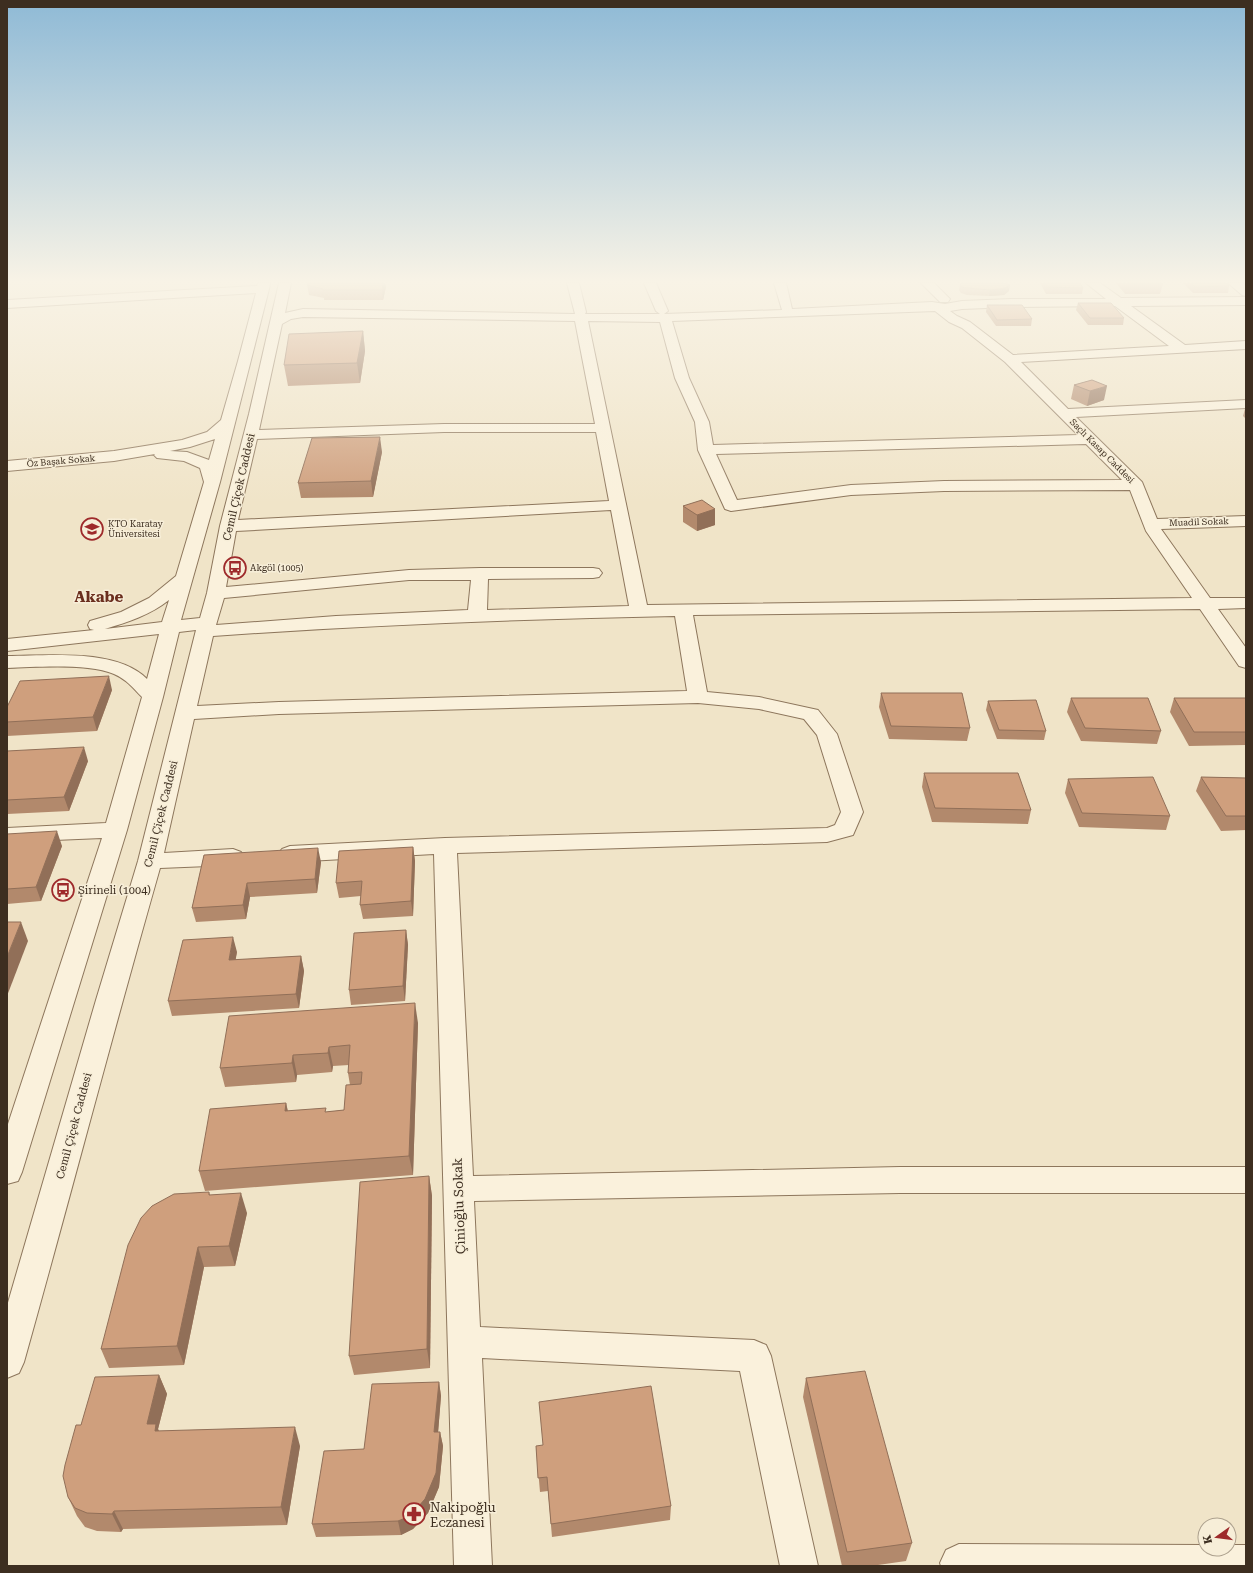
<svg xmlns="http://www.w3.org/2000/svg" width="1253" height="1573" font-family="'Roboto Serif',serif">
<rect width="100%" height="100%" fill="#f0e4c8"/>
<g fill="none" stroke-linecap="round" stroke-linejoin="round">
<!-- minor casing -->
<g stroke="#8d765c" stroke-width="2">
<g id="minor">
<path d="M258,283H270L269,289L220,482L181,620L200,618L207,593L220,526L249,414L279,283H291L285,313L303,309L575,314L567,283H579L586,312L585,314H660L656,311L644,283H656L668,311L664,314L782,310L774,283H786L792,309L932,302L945,304L962,301L1011,299H1106L1086,283H1100L1121,298L1246,297V305L1131,306L1185,345L1246,341V349L1021,362L1068,409L1246,400V408L1076,417L1142,482L1157,519L1246,516V526L1161,529L1210,598H1246V608L1218,609L1246,648V668L1239,666L1200,609L693,615L707,692L759,697L818,710L837,734L863,812L853,835L827,842L457,853L473,1176L900,1167H1246V1193H900L474,1201L480,1327L754,1340L766,1345L771,1356L818,1566H780L740,1371L482,1358L492,1566H454L434,854L290,862L282,859L278,854L282,849L290,846L445,838L827,828L835,825L841,812L817,735L804,719L759,709L698,703L279,714L194,719L164,853L233,849L241,852L245,857L241,862L233,865L160,868C113,1032 70,1198 24,1362L19,1373L7,1378V1306L96,1000L138,861L196,630L179,632L163,697L127,830L22,1172L18,1181L7,1184V1127L102,838L7,842V828L106,823L142,697C133,688 126,679 114,674C89,663 35,667 7,668V656C48,656 116,648 147,679L159,634L7,651V639L94,630L90,629L88,625L90,621L121,612L149,598L176,576L204,482L200,468L184,461L157,458L154,455L155,454L114,461L7,471V461L114,451L182,440L207,432L221,420L238,361L256,293L7,308V300L257,286ZM1115,306L1169,346L1013,355L970,322L957,316L950,311L962,309L1011,307ZM935,311L949,322L962,328L1005,362L1078,435L713,445L709,422L689,378L672,321ZM303,317L575,321L595,424H444L259,430L282,324L291,319ZM588,321L660,322L675,378L695,422L698,450L725,509L731,511L851,495L944,491L1130,490L1146,531L1192,598L647,605ZM444,432H596L609,501L238,520L257,439ZM215,439L209,460L187,452L170,451L190,447ZM1086,444L1122,480L944,481L851,485L737,500L716,454ZM611,510L629,606L487,610L488,579L593,578L599,577L602,573L599,569L593,568H480L409,570L226,587L236,531ZM409,580H471L468,610L336,616L216,625L224,598ZM169,600L162,622L105,629C128,622 150,615 169,600ZM675,616L687,691L279,702L197,706L213,636C367,625 521,619 675,616Z"/>
<path d="M921,283H934L950,299L948,302H940Z"/>
<path d="M1228,283H1242L1246,286V296L1242,295Z"/>
<path d="M959,1544L1205,1545V1549H1229V1545H1246V1566H941L940,1563L946,1550Z"/>
</g>
</g>
<!-- minor -->
<use href="#minor" fill="#faf1dc" fill-rule="evenodd"/>
</g>
<!-- wall -->
<g fill="#b2896c">
<path d="M308,283H385L386,287L383,300H324V298L309,295L307,285Z"/>
<path d="M962,283H1003L1009,291L1004,295L989,296L967,295L961,293L959,290L960,284Z"/>
<path d="M1040,283H1080L1083,288L1082,294H1046Z"/>
<path d="M1116,283H1162L1163,284L1160,294H1125Z"/>
<path d="M1183,283H1226L1229,286L1228,293H1193Z"/>
<path d="M1078,303L1124,318L1123,325H1088L1076,310Z"/>
<path d="M987,305L1032,319L1031,326H996L986,312Z"/>
<path d="M363,331L365,351L360,383L288,386L284,365Z"/>
<path d="M1092,380L1104,400L1087,406L1071,399L1074,385Z"/>
<path d="M1246,405V419L1243,416Z"/>
<path d="M382,452L373,497L301,498L298,483Z"/>
<path d="M683,506L715,509V525L697,531L683,522Z"/>
<path d="M112,690L97,731L7,736V707Z"/>
<path d="M881,693L970,728L967,741L889,739L879,707Z"/>
<path d="M1071,698L1161,731L1157,744L1081,741L1067,712Z"/>
<path d="M1174,698H1246V745L1189,746L1170,712Z"/>
<path d="M988,701L1046,731L1044,740L997,739L986,710Z"/>
<path d="M7,751L88,761L69,811L7,814Z"/>
<path d="M924,773L1031,810L1028,824L932,822L922,787Z"/>
<path d="M1201,777L1246,778V830L1221,831L1196,791Z"/>
<path d="M1068,779L1170,816L1166,830L1079,827L1065,793Z"/>
<path d="M7,834L62,846L41,901L7,904Z"/>
<path d="M413,847L415,861L413,916L363,919L360,905L361,896L339,898L336,883Z"/>
<path d="M204,855L321,862L317,893L250,897L246,919L196,922L192,908Z"/>
<path d="M406,930L408,945L405,1001L351,1005L349,990Z"/>
<path d="M237,952L235,960L301,956L304,971L299,1008L172,1016L168,1001Z"/>
<path d="M418,1023L413,1175L205,1191L199,1171L286,1103L288,1111L327,1112L344,1110L350,1085L348,1073L349,1065L333,1066L332,1072L297,1075L296,1082L225,1087L220,1068Z"/>
<path d="M429,1176L432,1196L430,1368L354,1375L349,1356Z"/>
<path d="M209,1192L210,1195L247,1213L235,1266L204,1267L184,1365L109,1368L101,1349Z"/>
<path d="M159,1375L167,1394L158,1429L159,1431L300,1446L287,1525L123,1529L121,1532L97,1531L85,1527L77,1516L68,1497L81,1425Z"/>
<path d="M806,1378L912,1543L906,1561L871,1566H842L803,1397Z"/>
<path d="M439,1382L441,1396L438,1432H440L443,1446L439,1487L428,1513L413,1529L401,1535L316,1537L312,1524L364,1449Z"/>
<path d="M536,1446L671,1506L670,1520L552,1537L548,1491L540,1492Z"/>
</g>
<!-- shaded-wall -->
<g fill="#916f58">
<path d="M383,283H385L386,287L383,300L382,290Z"/>
<path d="M1010,285L1009,291L1004,295L989,296L990,290Z"/>
<path d="M363,331L365,351L360,383L357,363Z"/>
<path d="M1107,386L1104,400L1087,406L1090,391Z"/>
<path d="M380,437L382,452L373,497L371,481Z"/>
<path d="M715,509V525L697,531V515Z"/>
<path d="M109,676L112,690L97,731L93,717Z"/>
<path d="M84,747L88,761L69,811L64,797Z"/>
<path d="M57,831L62,846L41,901L36,887Z"/>
<path d="M413,847L415,861L413,916L411,901Z"/>
<path d="M318,848L321,862L317,893L315,879Z"/>
<path d="M247,883L250,897L246,919L243,905Z"/>
<path d="M21,922L28,941L7,996V957Z"/>
<path d="M406,930L408,945L405,1001L403,986Z"/>
<path d="M233,937L237,952L233,975L229,960Z"/>
<path d="M301,956L304,971L299,1008L296,994Z"/>
<path d="M415,1003L418,1023L413,1175L409,1156Z"/>
<path d="M329,1047L333,1066L332,1072L328,1053Z"/>
<path d="M293,1055L297,1075L296,1082L292,1063Z"/>
<path d="M286,1103L290,1123L285,1111Z"/>
<path d="M429,1176L432,1196L430,1368L427,1349Z"/>
<path d="M241,1193L247,1213L235,1266L229,1246Z"/>
<path d="M198,1247L204,1267L184,1365L177,1346Z"/>
<path d="M159,1375L167,1394L158,1429L164,1443L147,1424Z"/>
<path d="M439,1382L441,1396L437,1446L434,1432Z"/>
<path d="M295,1427L300,1446L287,1525L281,1507Z"/>
<path d="M440,1432L443,1446L439,1487L428,1513L413,1529L401,1535L398,1521Z"/>
<path d="M114,1511L123,1529L121,1532L112,1514Z"/>
</g>
<!-- building -->
<g fill="#cf9f7d" stroke="#916f58">
<path d="M308,283H383L382,290H323V289L307,285Z"/>
<path d="M963,283H1003L1010,285L1005,288L990,290L968,288L962,287L960,284Z"/>
<path d="M1045,283H1080L1083,288L1047,287Z"/>
<path d="M1127,283H1162L1163,284H1128Z"/>
<path d="M1191,283H1226L1229,286L1195,287Z"/>
<path d="M1078,303H1111L1124,318H1090Z"/>
<path d="M987,305H1022L1032,319L997,320Z"/>
<path d="M363,331L357,363L284,365L289,334Z"/>
<path d="M1092,380L1107,386L1090,391L1074,385Z"/>
<path d="M380,437L371,481L298,483L312,438Z"/>
<path d="M702,500L715,509L697,515L683,506Z"/>
<path d="M109,676L93,717L7,722V707L20,681Z"/>
<path d="M881,693H962L970,728L891,726Z"/>
<path d="M1071,698H1148L1161,731L1085,728Z"/>
<path d="M1174,698H1246V732H1194Z"/>
<path d="M1036,700L1046,731L999,730L988,701Z"/>
<path d="M84,747L64,797L7,800V751Z"/>
<path d="M924,773H1018L1031,810L935,808Z"/>
<path d="M1153,777L1170,816L1082,813L1068,779Z"/>
<path d="M1201,777L1246,778V816H1226Z"/>
<path d="M57,831L36,887L7,889V834Z"/>
<path d="M413,847L411,901L360,905L362,881L336,883L339,851Z"/>
<path d="M318,848L315,879L247,883L243,905L192,908L204,855Z"/>
<path d="M7,922H21L7,957Z"/>
<path d="M406,930L403,986L349,990L354,933Z"/>
<path d="M233,937L229,960L301,956L296,994L168,1001L183,940Z"/>
<path d="M415,1003L409,1156L199,1171L210,1109L286,1103L285,1111L326,1108L325,1112L344,1110L346,1085L361,1084L362,1072L348,1073L350,1045L329,1047L328,1053L293,1055L292,1063L220,1068L229,1016Z"/>
<path d="M429,1176L427,1349L349,1356L360,1182Z"/>
<path d="M209,1192V1195L241,1193L229,1246L198,1247L177,1346L101,1349L128,1245L141,1218L152,1206L174,1194Z"/>
<path d="M865,1371L912,1543L847,1552L806,1378Z"/>
<path d="M159,1375L147,1424H156L155,1431L295,1427L281,1507L114,1511L112,1514L87,1513L75,1508L68,1497L63,1476L65,1465L76,1425H81L95,1377Z"/>
<path d="M439,1382L434,1432H440L436,1473L425,1499L410,1516L398,1521L312,1524L324,1451L364,1449L372,1384Z"/>
<path d="M651,1386L671,1506L551,1524L547,1477L538,1478L536,1446L543,1445L539,1402Z"/>
</g>
<!-- sky -->
<linearGradient id="sky" x2="0" y2="1"><stop stop-color="#8fbad6"/><stop offset="0.56" stop-color="#f8f3e6"/><stop offset="1" stop-color="#f8f3e6" stop-opacity="0"/></linearGradient>
<rect width="1253" height="503" fill="url(#sky)"/>
<!-- icons -->
<defs>
<g id="university-ring" transform="scale(1.15)"><circle r="9.5" fill="#f7eed8" stroke="#9e2a2b" stroke-width="1.5"/><path d="M0-5L7-2L0 1L-7-2ZM-4 1L0 2.5L4 1V4Q0 6-4 4Z" fill="#9e2a2b"/></g>
<g id="bus-ring" transform="scale(1.15)"><circle r="9.5" fill="#f7eed8" stroke="#9e2a2b" stroke-width="1.5"/><path d="M-5-6H5V4H4V6H2V4H-2V6H-4V4H-5ZM-3.5-4V0h7V-4ZM-3.5 1.2v1.5H-2V1.2ZM2 1.2v1.5H3.5V1.2Z" fill="#9e2a2b"/></g>
<g id="pharmacy-ring" transform="scale(1.15)"><circle r="9.5" fill="#f7eed8" stroke="#9e2a2b" stroke-width="1.5"/><path d="M-2-6h4v4h4v4h-4v4h-4v-4h-4v-4h4Z" fill="#9e2a2b"/></g>
</defs>
<g fill-rule="evenodd">
<use href="#university-ring" x="92" y="529"/>
<use href="#bus-ring" x="235" y="568"/>
<use href="#bus-ring" x="63" y="890"/>
<use href="#pharmacy-ring" x="414" y="1514"/>
</g>
<g text-anchor="middle" dominant-baseline="central" stroke-width="3" stroke-linejoin="round" paint-order="stroke">
<!-- far-street labels -->
<g font-size="9" fill="#3d2e20" stroke="#f7eed8">
<text transform="translate(1102 451) rotate(45)">Saçlı Kasap Caddesi</text>
<text transform="translate(61 461) rotate(-5)">Öz Başak Sokak</text>
<text transform="translate(1199 522) rotate(-2)">Muadil Sokak</text>
</g>
<!-- far-poi labels -->
<g font-size="9" fill="#3d2e20" stroke="#f7eed8" text-anchor="start">
<text x="108" y="524">KTO Karatay<tspan x="108" dy="10">Üniversitesi</tspan></text>
<text x="250" y="568">Akgöl (1005)</text>
</g>
<!-- street labels -->
<g font-size="11" fill="#3d2e20" stroke="#f7eed8">
<text transform="translate(239 487) rotate(-77)">Cemil Çiçek Caddesi</text>
<text transform="translate(161 814) rotate(-76)">Cemil Çiçek Caddesi</text>
<text transform="translate(74 1126) rotate(-75)">Cemil Çiçek Caddesi</text>
</g>
<!-- poi labels -->
<g font-size="11" fill="#3d2e20" stroke="#f7eed8" text-anchor="start">
<text x="78" y="890">Şirineli (1004)</text>
</g>
<!-- near-street labels -->
<g font-size="13" fill="#3d2e20" stroke="#f7eed8">
<text transform="translate(459 1206) rotate(-92)">Çinioğlu Sokak</text>
</g>
<!-- near-poi labels -->
<g font-size="13" fill="#3d2e20" stroke="#f7eed8" text-anchor="start">
<text x="430" y="1507">Nakipoğlu<tspan x="430" dy="15">Eczanesi</tspan></text>
</g>
<!-- district labels -->
<g font-size="15" font-weight="bold" fill="#6b2e1e" stroke="#f7eed8">
<text x="99" y="597">Akabe</text>
</g>
</g>
<!-- border -->
<rect width="1253" height="1573" fill="none" stroke="#3d2e20" stroke-width="16"/>
<!-- north arrow -->
<g transform="translate(1217 1537) rotate(256)"><circle r="19" fill="#f7eed8" stroke="#ada18e"/>
<path d="M0-3L7 15L0 10L-7 15Z" fill="#9e2a2b"/>
<text y="-6" font-size="11" font-weight="bold" text-anchor="middle" fill="#3d2e20">K</text>
</g>
</svg>
